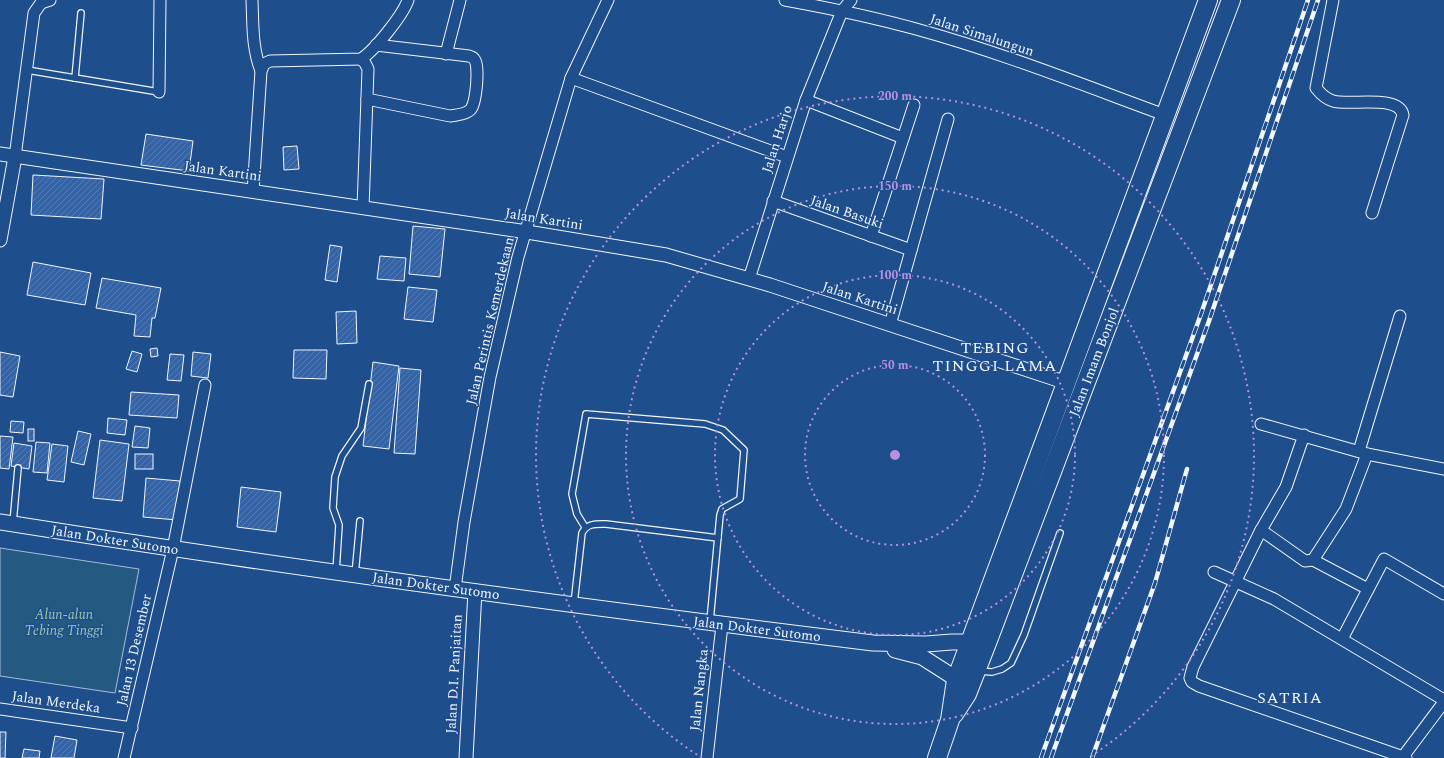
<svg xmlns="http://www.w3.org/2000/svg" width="1444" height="758" font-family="Spectral,serif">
<defs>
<pattern id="building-hatch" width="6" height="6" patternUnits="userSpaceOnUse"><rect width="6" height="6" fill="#3563a3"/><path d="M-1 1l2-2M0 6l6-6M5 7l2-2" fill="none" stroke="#537ab1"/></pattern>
</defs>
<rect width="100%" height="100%" fill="#1f4e8c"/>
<!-- park -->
<path fill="#245a82" stroke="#a8bbd7" d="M0,548L139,569L115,693L0,676Z"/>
<!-- building -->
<g fill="url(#building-hatch)" stroke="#f2f6ff">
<path d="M146,134L193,141L189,171L141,165Z"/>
<path d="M297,146L299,169L284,170L283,147Z"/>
<path d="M33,175L104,179L101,219L31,215Z"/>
<path d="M413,226L445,229L440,277L409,274Z"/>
<path d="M330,245L342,247L337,282L325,280Z"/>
<path d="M380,256L406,258L404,281L377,279Z"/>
<path d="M33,262L91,273L85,305L27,295Z"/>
<path d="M102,278L161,288L155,318H152L150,337L134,336L136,315L96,308Z"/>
<path d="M408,287L437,290L433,322L404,319Z"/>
<path d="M356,311L357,343L337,344L336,312Z"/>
<path d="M157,348L158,356L151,357L150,349Z"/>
<path d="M294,350H327L326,379L293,378Z"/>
<path d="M132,351L142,354L137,372L126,369Z"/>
<path d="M0,352L20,356L13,397L0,395Z"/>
<path d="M193,352L211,354L208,378L191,376Z"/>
<path d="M170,354L184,355L181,381L167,380Z"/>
<path d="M373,362L399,366L389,449L363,446Z"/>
<path d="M400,368L421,370L415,454L394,453Z"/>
<path d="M131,392L179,395L177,418L129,415Z"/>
<path d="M108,418L127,420L125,435L107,433Z"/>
<path d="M11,421L24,422L23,433L10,432Z"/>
<path d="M135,426L150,428L148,448L132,447Z"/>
<rect x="28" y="429" width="6" height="12"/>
<path d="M78,431L91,434L84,465L71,462Z"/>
<path d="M0,436L13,437L9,469L0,468Z"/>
<path d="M100,440L129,444L122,501L93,498Z"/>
<path d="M36,442L50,443L47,473L33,472Z"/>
<path d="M14,443L32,446L29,469L11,466Z"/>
<path d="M52,444L68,446L64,482L47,480Z"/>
<rect x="135" y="454" width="18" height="15"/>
<path d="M146,478L180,481L177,520L143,517Z"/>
<path d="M241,487L281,492L276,532L237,527Z"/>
<path d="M0,732H6L5,758H0Z"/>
<path d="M55,736L77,740L74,758H51Z"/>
<path d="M24,749L40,751L39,758H22Z"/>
</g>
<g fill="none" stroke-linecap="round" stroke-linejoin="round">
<!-- service casing -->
<g stroke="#f2f6ff" stroke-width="8">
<g id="service">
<path d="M27,70L159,92"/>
<path d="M75,78L81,13"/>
<path d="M13,523L18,468"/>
<path d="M585,527L577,514L572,494L586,414L705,424L723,430L744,450L740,499L722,509L720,515L710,621"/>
<path d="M336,572L339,525L333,508L335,477L342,456L361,428L369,384"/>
<path d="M355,575L360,521"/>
<path d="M574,604L582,533C587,523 596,524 606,524L718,538"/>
<path d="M978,671L992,672L1002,669L1011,663L1024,635L1060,533"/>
</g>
</g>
<!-- minor casing -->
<g stroke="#f2f6ff" stroke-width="13">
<g id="minor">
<path d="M252,0C253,25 252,48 261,71"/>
<path d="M785,0C829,8 873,17 916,29C1000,52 1083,85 1165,115"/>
<path d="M1333,0L1316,88C1320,93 1326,99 1333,101C1349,106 1399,94 1403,115L1372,213"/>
<path d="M446,54L460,0"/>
<path d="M361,59L365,63L368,69L363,208"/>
<path d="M571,78L787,157"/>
<path d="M159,92L160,0"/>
<path d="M367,99L450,116C457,115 467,114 471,109C476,102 480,65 474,59C473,57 471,57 469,56L376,45"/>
<path d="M806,100L903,138"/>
<path d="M15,157L34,13L41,3L50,0"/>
<path d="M253,192L261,71L264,64L270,61L361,59C374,51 403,15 408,0"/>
<path d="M773,201L911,250"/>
<path d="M871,236L914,105"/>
<path d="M749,279L806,100L842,11L851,0"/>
<path d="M890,325L948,119"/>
<path d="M1261,424L1367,454L1444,469"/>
<path d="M1304,435L1286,487L1261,530L1193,667L1190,678L1192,682L1199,686L1406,758"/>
<path d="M1359,451L1400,316"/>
<path d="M1261,530L1305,561L1313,560L1346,509L1367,454"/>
<path d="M1313,560L1368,589"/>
<path d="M1214,572L1274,599L1444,700"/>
<path d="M455,589L464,522L490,377L518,257L571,78L608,0"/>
<path d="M1342,639L1384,559L1444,594"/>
<path d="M0,709L132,728"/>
<path d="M124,758L173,549L205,385"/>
<path d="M707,758L722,625"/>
<path d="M1402,758L1444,702"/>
</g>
</g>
<!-- tertiary casing -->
<g stroke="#f2f6ff" stroke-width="15">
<g id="tertiary">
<path d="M0,154L527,232L666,255L770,285L1067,383"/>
<path d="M0,240L15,157"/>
<path d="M466,758L475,591"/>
</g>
</g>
<!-- secondary casing -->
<g stroke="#f2f6ff" stroke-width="17">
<g id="secondary">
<path d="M0,522C290,568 581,607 873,643L926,644L952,642H980"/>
<path d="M895,650L922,657L966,685"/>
</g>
</g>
<!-- trunk casing -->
<g stroke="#f2f6ff" stroke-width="20">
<g id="trunk">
<path d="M954,714L967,694L987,643L1231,0"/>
<path d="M937,758L950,720L956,680L1208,0"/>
</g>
</g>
<!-- service -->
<use href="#service" stroke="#1f4e8c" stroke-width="5.5"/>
<!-- minor -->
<use href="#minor" stroke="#1f4e8c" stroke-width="11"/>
<!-- tertiary -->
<use href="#tertiary" stroke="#1f4e8c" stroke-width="13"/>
<!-- secondary -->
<use href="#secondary" stroke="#1f4e8c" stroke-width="15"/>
<!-- trunk -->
<use href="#trunk" stroke="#1f4e8c" stroke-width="18"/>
<!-- rail casing -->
<g stroke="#f2f6ff" stroke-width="4.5">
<g id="rail">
<path d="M1041,758L1201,314L1308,0"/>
<path d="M1051,758L1209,321L1318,0"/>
<path d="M1092,758L1155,583L1187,469"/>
</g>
</g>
<!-- rail -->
<use href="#rail" stroke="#1f4e8c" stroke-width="3" stroke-dasharray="9" stroke-linecap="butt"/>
</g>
<!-- distance rings -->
<g fill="none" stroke="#b691df" stroke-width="2" stroke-dasharray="2 4">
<circle cx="895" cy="455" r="90"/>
<circle cx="895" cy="455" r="180"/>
<circle cx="895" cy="455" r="269"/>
<path d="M702 758A359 359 0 1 1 1088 758"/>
</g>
<g text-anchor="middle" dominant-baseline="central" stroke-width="3" stroke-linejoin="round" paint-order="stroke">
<!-- street labels -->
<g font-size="14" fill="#f2f6ff" stroke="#1f4e8c">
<text transform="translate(982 35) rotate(18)">Jalan Simalungun</text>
<text transform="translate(777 139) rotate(-72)">Jalan Harjo</text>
<text transform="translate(223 171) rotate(8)">Jalan Kartini</text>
<text transform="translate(847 212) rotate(19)">Jalan Basuki</text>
<text transform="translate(544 219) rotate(9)">Jalan Kartini</text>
<text transform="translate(860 298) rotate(18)">Jalan Kartini</text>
<text transform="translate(490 321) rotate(-77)">Jalan Perintis Kemerdekaan</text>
<text transform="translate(1094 362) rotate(-69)">Jalan Imam Bonjol</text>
<text transform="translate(115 540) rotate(9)">Jalan Dokter Sutomo</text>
<text transform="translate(436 586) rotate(8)">Jalan Dokter Sutomo</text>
<text transform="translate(757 629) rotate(7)">Jalan Dokter Sutomo</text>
<text transform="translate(134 650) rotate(-77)">Jalan 13 Desember</text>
<text transform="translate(454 674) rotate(-87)">Jalan D.I. Panjaitan</text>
<text transform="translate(699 690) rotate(-84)">Jalan Nangka</text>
<text transform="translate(56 702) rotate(8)">Jalan Merdeka</text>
</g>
<!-- park labels -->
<g font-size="14" font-style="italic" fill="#97c8a6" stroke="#1f4e8c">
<text x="64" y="614">Alun-alun<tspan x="64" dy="16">Tebing Tinggi</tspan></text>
</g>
<!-- quarter labels -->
<g font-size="16" letter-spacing="1" fill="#f2f6ff" stroke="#1f4e8c">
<text x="995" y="348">TEBING<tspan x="995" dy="18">TINGGI LAMA</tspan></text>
<text x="1290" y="698">SATRIA</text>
</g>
</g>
<circle cx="895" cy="455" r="6" fill="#b691df" stroke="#1f4e8c" stroke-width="2"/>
<g font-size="12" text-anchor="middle" font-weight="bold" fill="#b691df" stroke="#1f4e8c" stroke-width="3" stroke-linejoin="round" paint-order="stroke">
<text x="895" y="100">200 m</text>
<text x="895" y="190">150 m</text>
<text x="895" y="279">100 m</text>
<text x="895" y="369">50 m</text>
</g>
</svg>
